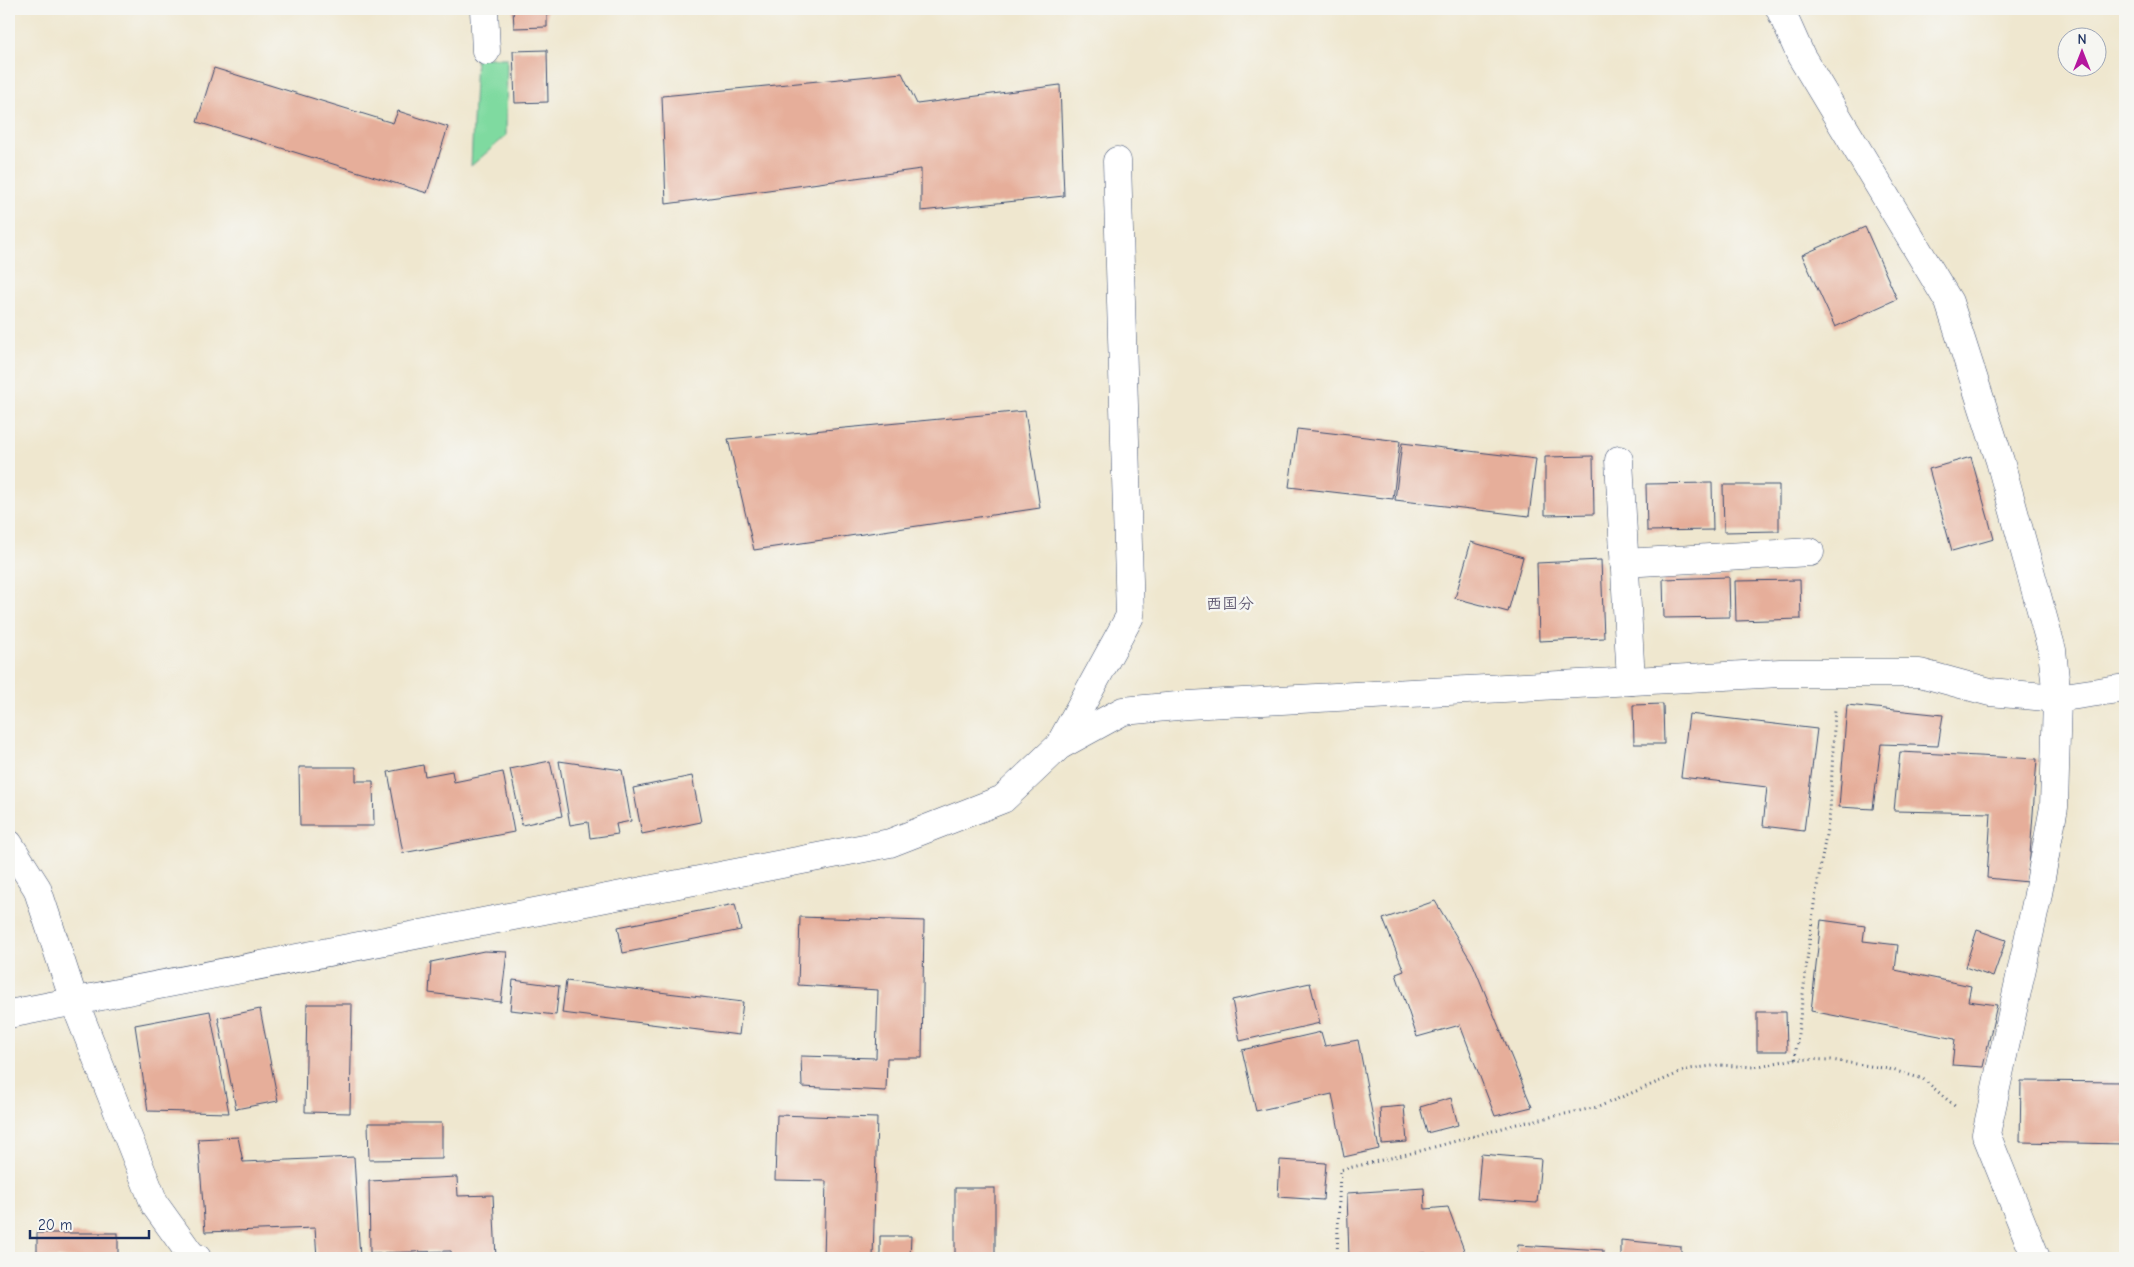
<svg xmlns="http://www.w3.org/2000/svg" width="2134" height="1267" font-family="'Comic Neue','Klee One',sans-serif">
<rect width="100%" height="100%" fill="#f6f6f2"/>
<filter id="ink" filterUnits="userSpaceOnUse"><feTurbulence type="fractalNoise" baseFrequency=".02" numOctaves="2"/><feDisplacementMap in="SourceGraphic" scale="10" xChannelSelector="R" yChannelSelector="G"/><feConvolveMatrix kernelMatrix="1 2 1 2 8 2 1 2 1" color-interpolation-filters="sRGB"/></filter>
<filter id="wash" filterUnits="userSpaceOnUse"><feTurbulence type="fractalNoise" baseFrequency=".0096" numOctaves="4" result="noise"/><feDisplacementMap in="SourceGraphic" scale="20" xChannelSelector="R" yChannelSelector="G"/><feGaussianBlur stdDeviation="1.12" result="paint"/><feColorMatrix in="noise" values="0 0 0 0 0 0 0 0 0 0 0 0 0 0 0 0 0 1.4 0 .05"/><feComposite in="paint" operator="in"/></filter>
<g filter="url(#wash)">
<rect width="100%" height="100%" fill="#efe7cf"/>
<!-- green -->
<path fill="#7fdaa0" stroke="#4d847f" d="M476,58H507L506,136L471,166Z"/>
<g id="blocks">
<!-- building -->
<g fill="#e6ae9a">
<path d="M513,9H547V27L514,28Z"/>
<path d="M547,50L548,102L515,103L513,51Z"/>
<path d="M214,68L393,123L398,111L448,127L427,193L197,122Z"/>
<path d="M902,73L917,104L1060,85L1064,196L921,211V169L666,204L662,96Z"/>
<path d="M1865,227L1897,299L1835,327L1802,255Z"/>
<path d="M1025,411L1040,508L754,550L728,439Z"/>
<path d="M1297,429L1400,441L1393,499L1289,487Z"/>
<path d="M1402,443L1536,459L1529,516L1395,500Z"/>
<path d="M1593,456L1594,514L1545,515V457Z"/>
<path d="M1971,457L1994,539L1952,551L1929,469Z"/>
<path d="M1712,483L1713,530L1647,531L1646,484Z"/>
<path d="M1723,485H1779V531L1724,532Z"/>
<path d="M1471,542L1523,557L1508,612L1455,598Z"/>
<path d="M1601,560L1604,638L1539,641L1537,563Z"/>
<path d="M1729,577L1730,617L1664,618L1663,579Z"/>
<path d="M1800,580L1801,619L1736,621L1735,581Z"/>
<path d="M1663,704L1664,744H1634L1633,705Z"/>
<path d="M1847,705L1943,715L1938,746L1881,744L1873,809L1839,807Z"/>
<path d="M1689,714L1817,729L1804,831L1763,826L1767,787L1681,777Z"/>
<path d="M1900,752L2037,759L2028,882L1987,878L1991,813L1894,811Z"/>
<path d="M550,761L562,816L522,825L510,769Z"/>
<path d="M559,761L622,770L631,821L616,824L618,834L590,838L588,822L570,825Z"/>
<path d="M423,765L425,776L452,771L454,782L503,772L514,832L403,853L388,772Z"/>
<path d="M299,767H356V781H373L374,826H300Z"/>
<path d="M692,776L701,822L642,834L633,788Z"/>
<path d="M1435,901L1473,964L1532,1107L1495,1116L1460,1025L1417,1037L1396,974L1404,971L1383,919Z"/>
<path d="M735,904L741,930L623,953L618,927Z"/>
<path d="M800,917L924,921L922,1058H887L886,1091L802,1087L801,1056L876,1058L878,990L798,985Z"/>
<path d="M1821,920L1865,926L1863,941L1898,945L1895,970L1971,986L1968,1001L1997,1005L1983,1067L1952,1065L1955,1039L1811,1011Z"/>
<path d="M1977,930L2006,940L1993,977L1965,967Z"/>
<path d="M484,951L507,952L501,1002L429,993L431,962Z"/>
<path d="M513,980L559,986L556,1015L510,1010Z"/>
<path d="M566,981L743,1002L739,1035L562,1013Z"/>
<path d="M1310,983L1320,1023L1240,1041L1232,1000Z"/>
<path d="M307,1004H352L350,1113L305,1112Z"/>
<path d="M260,1009L278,1101L236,1109L218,1018Z"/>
<path d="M210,1011L229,1113L148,1111L135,1025Z"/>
<path d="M1757,1012H1786L1787,1051H1757Z"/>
<path d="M1321,1032L1325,1046L1358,1040L1379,1149L1344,1157L1332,1094L1256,1111L1242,1050Z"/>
<path d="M2021,1081L2125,1082V1144L2020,1142Z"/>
<path d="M1451,1098L1458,1125L1427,1133L1420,1107Z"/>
<path d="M1404,1106L1407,1142L1382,1144L1380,1108Z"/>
<path d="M777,1115L877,1118L873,1258H824L826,1181L775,1180Z"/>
<path d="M368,1123H442V1159L369,1160Z"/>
<path d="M238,1137L243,1162L354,1157L360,1258H317L315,1228L205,1232L198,1139Z"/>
<path d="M1481,1154L1541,1159L1537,1203L1477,1199Z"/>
<path d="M1280,1160L1326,1163L1323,1200L1278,1197Z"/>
<path d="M457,1177L458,1196L493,1195L496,1258H452L451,1251L370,1253L369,1181Z"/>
<rect x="955" y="1188" width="40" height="70"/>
<path d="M1424,1188L1425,1209L1448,1207L1467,1258H1428L1426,1253L1349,1258L1347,1193Z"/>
<rect x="37" y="1233" width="81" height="25"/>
<path d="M880,1236H911L910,1258H880Z"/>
<path d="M1621,1240L1681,1246V1258H1621Z"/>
<path d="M1518,1245L1603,1250V1258H1517Z"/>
</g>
</g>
</g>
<g filter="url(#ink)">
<use href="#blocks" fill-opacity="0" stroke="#3b4b6f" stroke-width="1"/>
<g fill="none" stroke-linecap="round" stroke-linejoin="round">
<!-- minor casing -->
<g stroke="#3b4b6f" stroke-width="29">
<g id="minor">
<path d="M484,9L486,51"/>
<path d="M1780,9L1801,56L1949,302L2000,461L2052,650L2057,698L2054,807L2037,899L1986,1134L2036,1258"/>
<path d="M1619,460L1631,681"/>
<path d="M1624,563L1810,552"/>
<path d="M1059,746L1130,616L1117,161"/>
<path d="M9,844L37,888L74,1001L155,1205L191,1255L197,1258"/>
<path d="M9,1014L890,843L1003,799L1059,746L1123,711L1188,705L1780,673H1920L1990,692L2057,698L2125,688"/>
</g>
</g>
<!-- path -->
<g stroke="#3b4b6f" stroke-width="3" stroke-dasharray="1 4" stroke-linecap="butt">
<path d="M1795,1059L1814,904L1830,812L1835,707"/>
<path d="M1337,1258L1340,1170L1420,1151L1517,1124L1598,1107L1689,1069L1720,1065L1754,1067L1795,1059L1831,1060L1889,1069L1923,1079L1957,1108"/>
</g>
<!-- minor -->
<use href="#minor" stroke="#fff" stroke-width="28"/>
</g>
</g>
<g text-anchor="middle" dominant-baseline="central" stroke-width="5" stroke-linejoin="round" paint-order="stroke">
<!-- quarter labels -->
<g font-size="16" font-weight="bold" fill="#625b73" stroke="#f6f6f2">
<text x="1230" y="604">西国分</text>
</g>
</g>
<!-- margin -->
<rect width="2134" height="1267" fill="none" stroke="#f6f6f2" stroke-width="30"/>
<!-- north arrow -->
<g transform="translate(2082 52)"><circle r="24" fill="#f6f6f2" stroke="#9ea6b7"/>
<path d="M0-4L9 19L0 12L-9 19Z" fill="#b5179e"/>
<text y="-8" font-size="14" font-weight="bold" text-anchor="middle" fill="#1b2f5e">N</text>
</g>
<!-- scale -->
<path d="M30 1230v8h119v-8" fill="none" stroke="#1b2f5e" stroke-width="2.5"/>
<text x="38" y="1230" font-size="15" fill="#1b2f5e" stroke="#f6f6f2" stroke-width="4" paint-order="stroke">20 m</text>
</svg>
